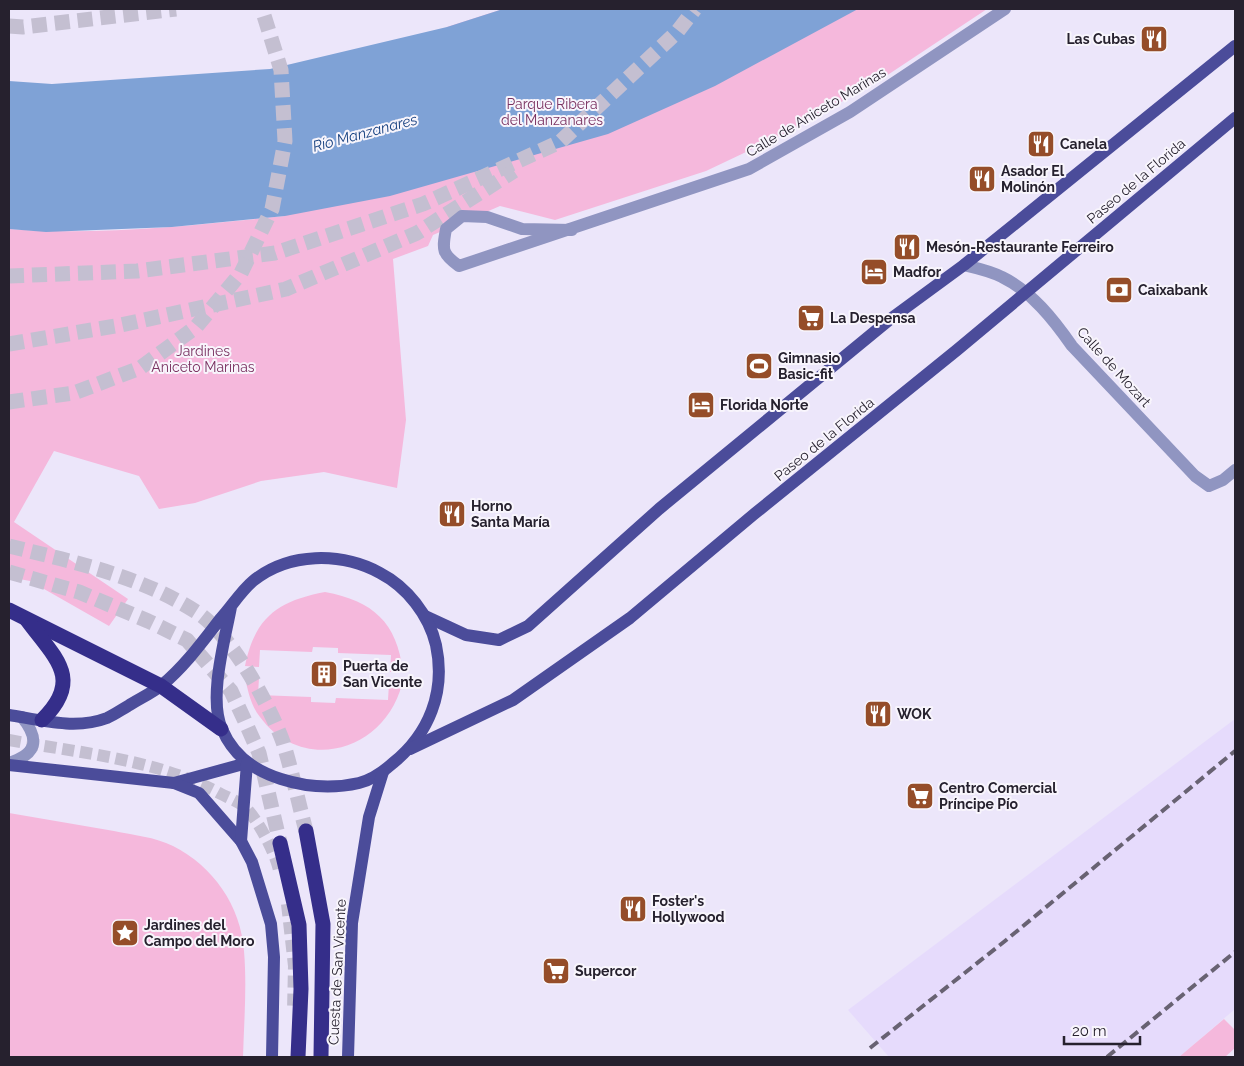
<svg xmlns="http://www.w3.org/2000/svg" width="1244" height="1066" font-family="Raleway,sans-serif">
<rect width="100%" height="100%" fill="#ece6fa"/>
<!-- built -->
<path fill="#e6dbfc" d="M1235,719V1009L1179,1057H889L848,1010Z"/>
<!-- green -->
<g fill="#f5b8dc">
<path d="M503,9H987L880,80L790,131L706,171L555,220L500,206L433,235L428,246L393,259L406,420L397,488L324,472L261,481L195,503L159,509L139,476L54,451L14,522L128,599L109,626L30,581L9,577V229C101,236 193,225 285,216L447,27Z"/>
<path d="M325,592C373,601 397,622 403,672H390L391,655L338,653V648L313,647L312,652L260,650L259,667L245,666C255,617 278,601 325,592Z"/>
<path d="M245,678H259L258,695L311,697V702L335,703L336,698L388,700L389,684H402C385,751 303,775 260,717C251,706 248,691 245,678Z"/>
<path d="M9,813C44,819 79,825 114,831C133,835 155,837 173,846C213,866 241,906 244,951C247,986 244,1022 243,1057H9Z"/>
<path d="M1224,1019L1235,1030V1048L1225,1057H1179Z"/>
</g>
<!-- water -->
<path fill="#7fa2d6" d="M503,9H858L715,86L608,134L390,196L285,216L172,227L46,232L9,229V81L52,84L270,69L447,27Z"/>
<g fill="none" stroke-linecap="round" stroke-linejoin="round">
<!-- minor-tunnel -->
<g stroke="#c4bfd1" stroke-width="12" stroke-dasharray="12 6" stroke-linecap="butt">
<path d="M9,740C80,753 157,759 221,794C229,798 239,802 245,807C258,820 275,852 279,870"/>
<path d="M287,904L294,966L293,1011"/>
</g>
<!-- highway-tunnel -->
<g stroke="#c4bfd1" stroke-width="15" stroke-dasharray="15 8" stroke-linecap="butt">
<path d="M9,26L23,27L176,9"/>
<path d="M9,276L137,271L275,253L423,204L560,142L677,32L695,9"/>
<path d="M9,344L121,325L286,289L417,233L514,171"/>
<path d="M9,402L74,393L140,368L196,327L241,273L272,209L285,141L281,70L262,9"/>
<path d="M9,546C74,562 141,576 198,613C232,636 269,704 283,742C292,771 298,801 306,831"/>
<path d="M9,572L79,592L148,621L187,640L231,691L244,719L259,753L280,843"/>
</g>
<!-- minor -->
<g stroke="#9095c1" stroke-width="12">
<path d="M572,230L522,229L487,217L462,216L446,229C442,250 442,254 459,266L749,169L850,112L1005,9"/>
<path d="M964,265C977,268 991,271 1002,277C1031,291 1054,320 1072,346L1195,476L1209,486L1223,480L1235,470"/>
<path d="M9,763C36,754 41,741 22,717"/>
</g>
<!-- major -->
<g stroke="#4b4c9a" stroke-width="12">
<path d="M425,616L466,635L499,640L528,626L659,509L889,320L964,265L1235,46"/>
<path d="M9,715C40,720 76,730 107,718C114,715 121,710 128,706C139,699 152,693 162,685C185,666 203,641 221,618C232,606 241,591 253,581C289,552 341,552 380,573C407,587 429,615 436,645C446,692 429,734 393,763C383,772 371,780 359,783C333,789 306,787 281,779C255,771 233,755 222,729C208,698 225,640 231,607"/>
<path d="M410,749L513,700L630,618L753,515L957,350L1235,118"/>
<path d="M9,765L174,783L247,763"/>
<path d="M174,783L199,793L241,841L252,862L271,924L274,957L272,1057"/>
<path d="M241,841L247,763"/>
<path d="M348,1057L352,923L369,817L383,772"/>
</g>
<!-- highway -->
<g stroke="#352e8a" stroke-width="15">
<path d="M9,610L161,686L221,729"/>
<path d="M27,620C55,658 84,679 42,720"/>
<path d="M306,831L323,924L321,1057"/>
<path d="M280,843L299,925L301,989L298,1057"/>
</g>
<!-- rail -->
<g stroke="#686272" stroke-width="4" stroke-dasharray="10 5" stroke-linecap="butt">
<path d="M870,1048L1005,941L1235,751"/>
<path d="M1107,1057L1235,952"/>
</g>
</g>
<!-- icons -->
<defs>
<g id="restaurant-square" transform="scale(1.4375)"><rect x="-9" y="-9" width="18" height="18" rx="4" fill="#954d29" stroke="#f8f5fc"/><path d="M-5-6h1v4h1v-4h1v4h1v-4h1v5L-1.5 .5V6h-2V.5L-5-1ZM5-6V6H3V1.5H1.5Q1.5-4 5-6Z" fill="#fff"/></g>
<g id="hotel-square" transform="scale(1.4375)"><rect x="-9" y="-9" width="18" height="18" rx="4" fill="#954d29" stroke="#f8f5fc"/><path d="M-6-4.5h1.5V1H6V5H4.5V3h-9V5H-6ZM-4 0a1.8 1.8 0 1 1 3.6 0ZM.5 0V-2.5h3Q6-2.5 6 0Z" fill="#fff"/></g>
<g id="bank-square" transform="scale(1.4375)"><rect x="-9" y="-9" width="18" height="18" rx="4" fill="#954d29" stroke="#f8f5fc"/><path d="M-6-4H6V4H-6ZM0-2.3a2.3 2.3 0 1 0 0 4.6a2.3 2.3 0 1 0 0-4.6Z" fill="#fff"/></g>
<g id="supermarket-square" transform="scale(1.4375)"><rect x="-9" y="-9" width="18" height="18" rx="4" fill="#954d29" stroke="#f8f5fc"/><path d="M-6-5.5h2.5l.6 2H6L4.5 2H-2.5L-4.4-4H-6ZM-1.5 3.2a1.3 1.3 0 1 0 .1 0ZM3 3.2a1.3 1.3 0 1 0 .1 0Z" fill="#fff"/></g>
<g id="stadium-square" transform="scale(1.4375)"><rect x="-9" y="-9" width="18" height="18" rx="4" fill="#954d29" stroke="#f8f5fc"/><path d="M0-5a6.5 5 0 1 0 0 10a6.5 5 0 1 0 0-10ZM-3.5-1.8h7v3.6h-7Z" fill="#fff"/></g>
<g id="building-square" transform="scale(1.4375)"><rect x="-9" y="-9" width="18" height="18" rx="4" fill="#954d29" stroke="#f8f5fc"/><path d="M-4-6H4V6H1V3H-1V6H-4ZM-2.5-4.3h1.7v1.8h-1.7ZM.8-4.3h1.7v1.8H.8ZM-2.5-1h1.7V.8h-1.7ZM.8-1h1.7V.8H.8Z" fill="#fff"/></g>
<g id="sight-square" transform="scale(1.4375)"><rect x="-9" y="-9" width="18" height="18" rx="4" fill="#954d29" stroke="#f8f5fc"/><path d="M0-6L1.8-2.2L6-1.7L2.9 1.2L3.7 5.4L0 3.3L-3.7 5.4L-2.9 1.2L-6-1.7L-1.8-2.2Z" fill="#fff"/></g>
</defs>
<g fill-rule="evenodd">
<use href="#restaurant-square" x="1154" y="39"/>
<use href="#restaurant-square" x="1041" y="144"/>
<use href="#restaurant-square" x="982" y="179"/>
<use href="#restaurant-square" x="907" y="247"/>
<use href="#hotel-square" x="874" y="272"/>
<use href="#bank-square" x="1119" y="290"/>
<use href="#supermarket-square" x="811" y="318"/>
<use href="#stadium-square" x="759" y="366"/>
<use href="#hotel-square" x="701" y="405"/>
<use href="#restaurant-square" x="452" y="514"/>
<use href="#building-square" x="324" y="674"/>
<use href="#restaurant-square" x="878" y="714"/>
<use href="#supermarket-square" x="920" y="796"/>
<use href="#restaurant-square" x="633" y="909"/>
<use href="#sight-square" x="125" y="933"/>
<use href="#supermarket-square" x="556" y="971"/>
</g>
<g text-anchor="middle" dominant-baseline="central" stroke-width="4" stroke-linejoin="round" paint-order="stroke">
<!-- poi labels -->
<g font-size="14" font-weight="bold" fill="#26212e" stroke="#f8f5fc" text-anchor="start">
<text x="1135" y="39" text-anchor="end">Las Cubas</text>
<text x="1060" y="144">Canela</text>
<text x="1001" y="171">Asador El<tspan x="1001" dy="16">Molinón</tspan></text>
<text x="926" y="247">Mesón-Restaurante Ferreiro</text>
<text x="893" y="272">Madfor</text>
<text x="1138" y="290">Caixabank</text>
<text x="830" y="318">La Despensa</text>
<text x="778" y="358">Gimnasio<tspan x="778" dy="16">Basic-fit</tspan></text>
<text x="720" y="405">Florida Norte</text>
<text x="471" y="506">Horno<tspan x="471" dy="16">Santa María</tspan></text>
<text x="343" y="666">Puerta de<tspan x="343" dy="16">San Vicente</tspan></text>
<text x="897" y="714">WOK</text>
<text x="939" y="788">Centro Comercial<tspan x="939" dy="16">Príncipe Pío</tspan></text>
<text x="652" y="901">Foster's<tspan x="652" dy="16">Hollywood</tspan></text>
<text x="144" y="925">Jardines del<tspan x="144" dy="16">Campo del Moro</tspan></text>
<text x="575" y="971">Supercor</text>
</g>
<!-- park labels -->
<g font-size="14" fill="#7a3261" stroke="#f8f5fc">
<text x="552" y="104">Parque Ribera<tspan x="552" dy="16">del Manzanares</tspan></text>
<text x="203" y="351">Jardines<tspan x="203" dy="16">Aniceto Marinas</tspan></text>
</g>
<!-- street labels -->
<g font-size="14" fill="#26212e" stroke="#f8f5fc">
<text transform="translate(816 112) rotate(-31)">Calle de Aniceto Marinas</text>
<text transform="translate(1136 181) rotate(-40)">Paseo de la Florida</text>
<text transform="translate(1114 367) rotate(48)">Calle de Mozart</text>
<text transform="translate(824 439) rotate(-39)">Paseo de la Florida</text>
<text transform="translate(337 972) rotate(-87)">Cuesta de San Vicente</text>
</g>
<!-- water labels -->
<g font-size="15" font-style="italic" fill="#184281" stroke="#f8f5fc">
<text transform="translate(365 133) rotate(-15)">Río Manzanares</text>
</g>
</g>
<!-- border -->
<rect width="1244" height="1066" fill="none" stroke="#26212e" stroke-width="20"/>
<!-- scale -->
<path d="M1064 1036v8h76v-8" fill="none" stroke="#26212e" stroke-width="2.5"/>
<text x="1072" y="1036" font-size="15" fill="#26212e" stroke="#f8f5fc" stroke-width="4" paint-order="stroke">20 m</text>
</svg>
